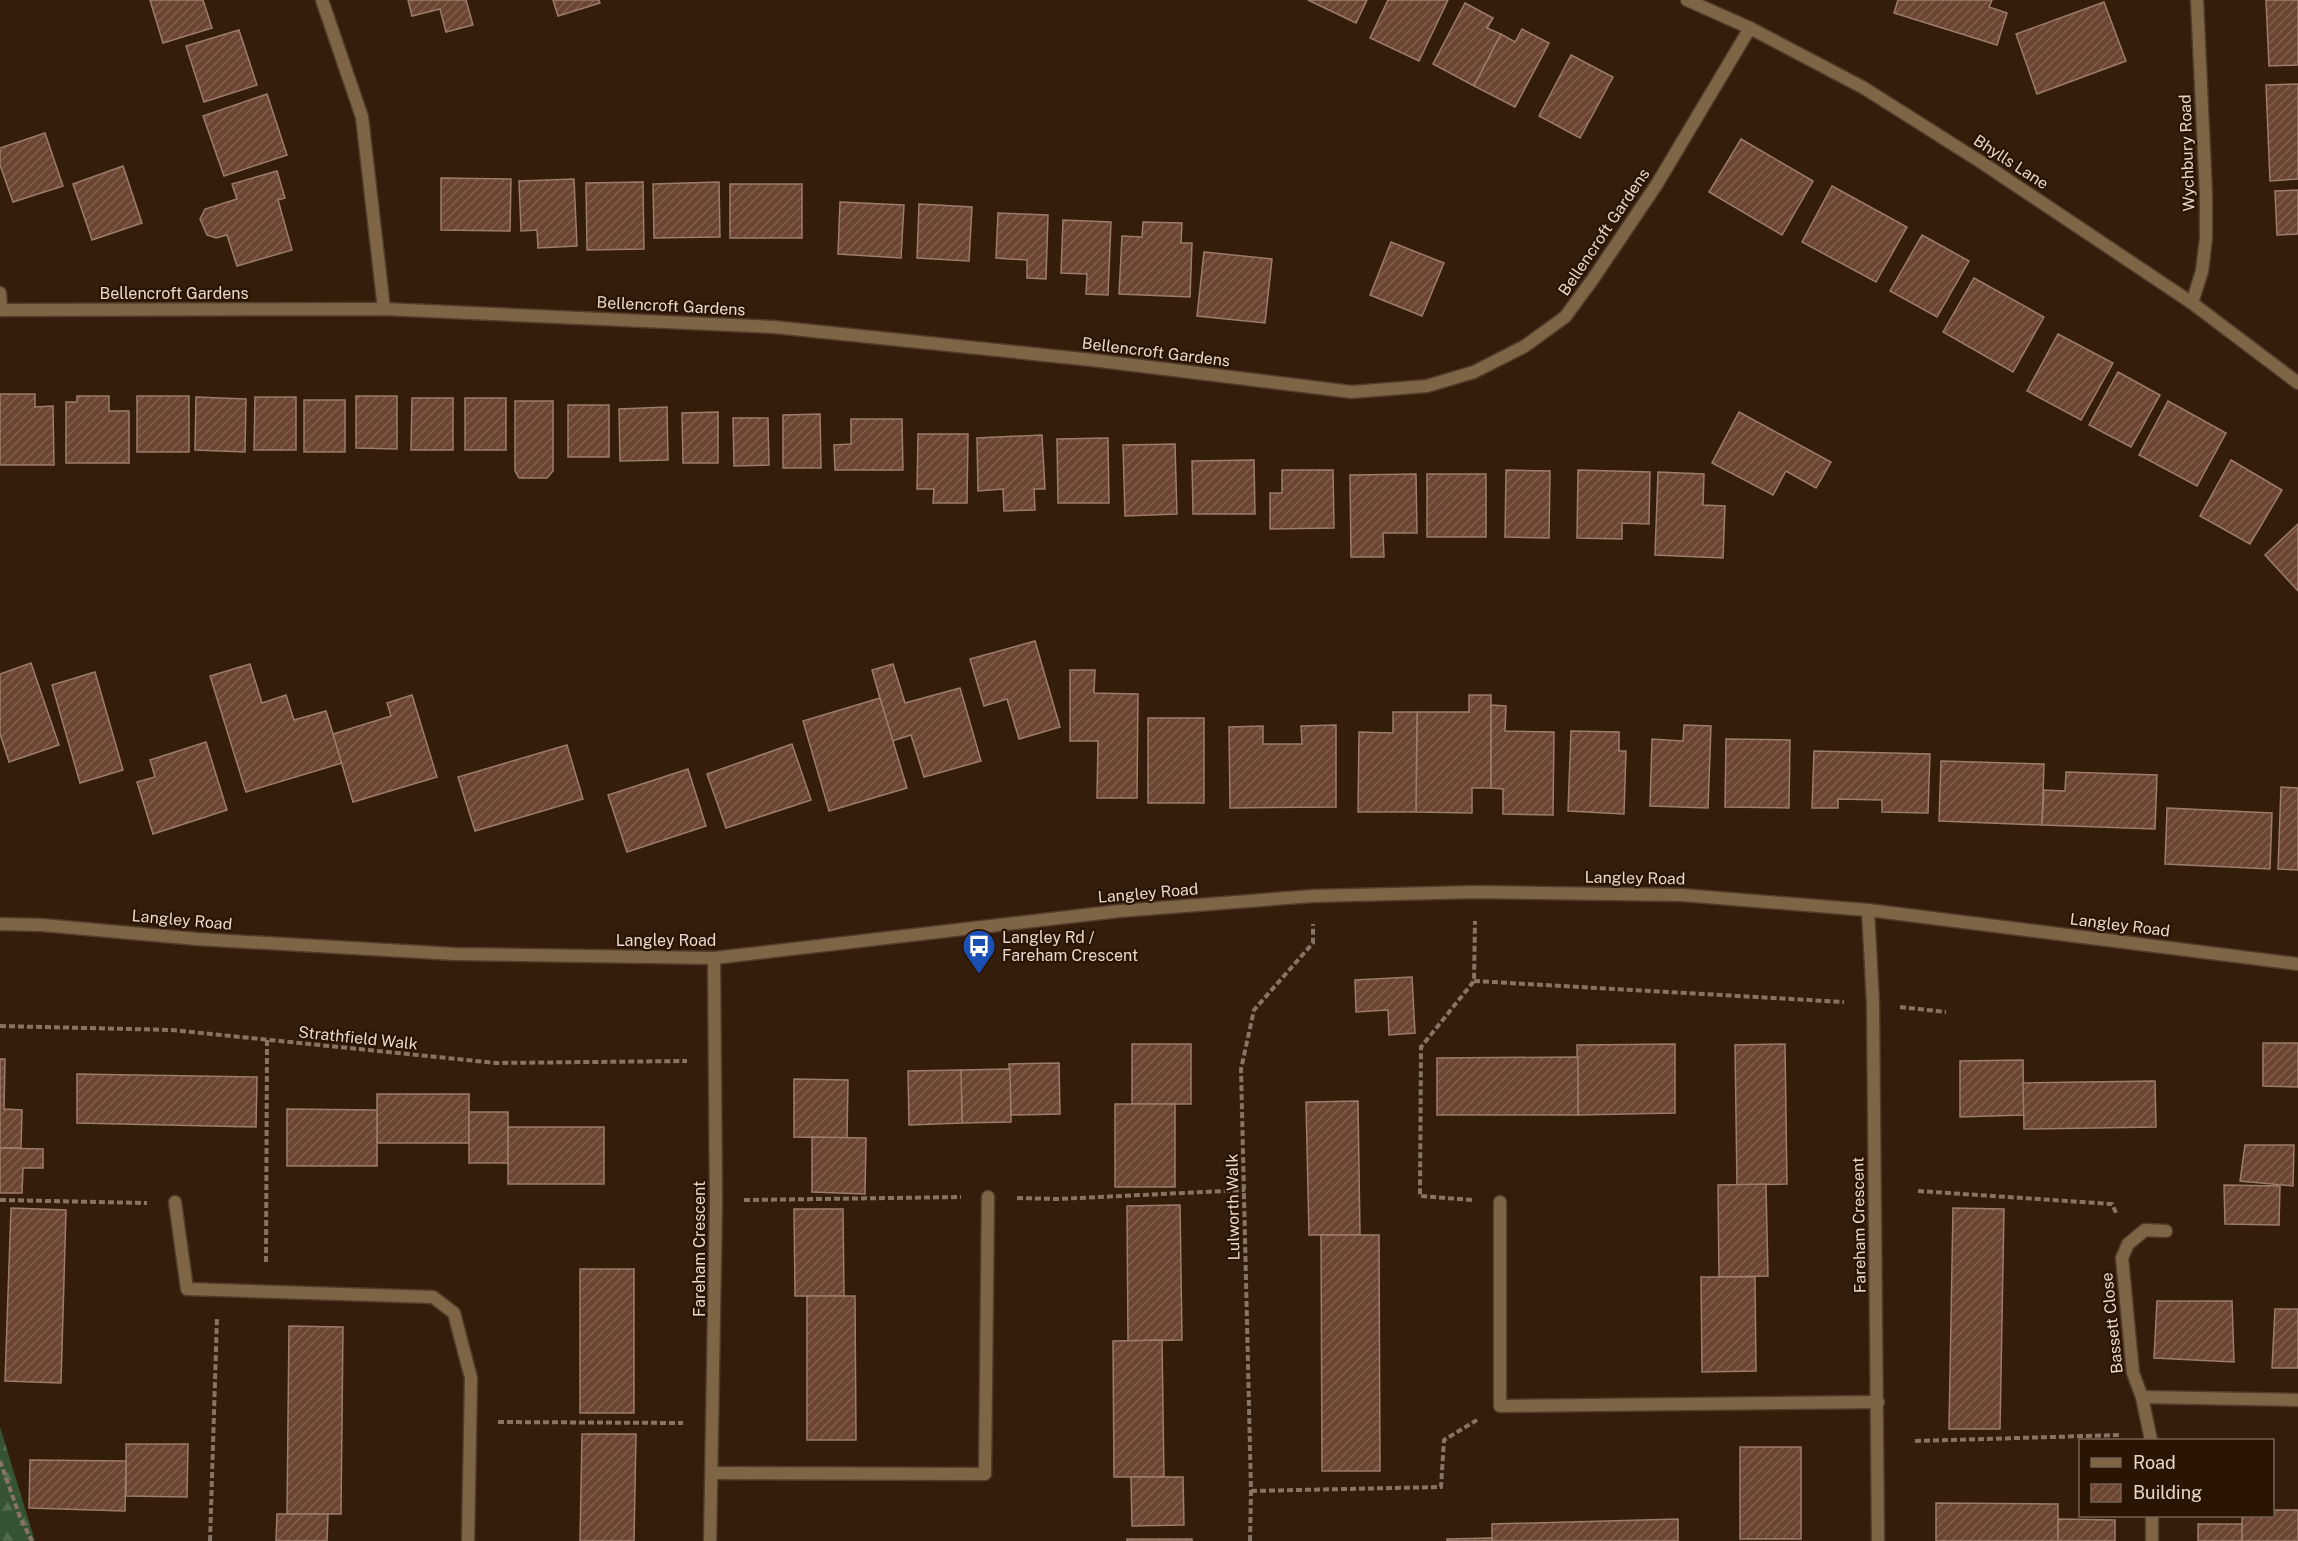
<svg xmlns="http://www.w3.org/2000/svg" width="2298" height="1541" font-family="'Public Sans',sans-serif">
<defs>
<pattern id="forest-firs" width="22" height="20" patternUnits="userSpaceOnUse" patternTransform="scale(1.5)"><rect width="22" height="20" fill="#365333"/><path d="M5 1l3.5 6h-7zM16 11l3.5 6h-7z" fill="#536b4f"/></pattern>
<pattern id="building-hatch" width="6" height="6" patternUnits="userSpaceOnUse" patternTransform="scale(1.5)"><rect width="6" height="6" fill="#6c4432"/><path d="M-1 1l2-2M0 6l6-6M5 7l2-2" fill="none" stroke="#815e4e"/></pattern>
</defs>
<rect width="100%" height="100%" fill="#341d0b"/>
<!-- forest -->
<path fill="url(#forest-firs)" d="M0,1427L35,1541H0Z"/>
<!-- building -->
<g fill="url(#building-hatch)" stroke="#9c7c6d" stroke-width="1.5">
<path d="M150,0H203L212,28L163,43Z"/>
<path d="M408,0H466L473,25L446,32L440,9L412,16Z"/>
<path d="M553,0H599L600,3L558,16Z"/>
<path d="M1308,0H1367L1356,23Z"/>
<path d="M1388,0H1448L1419,61L1370,38Z"/>
<path d="M1898,0H1992L1989,7L2007,13L1997,45L1894,13Z"/>
<path d="M2266,0H2298V65L2269,66Z"/>
<path d="M2104,2L2126,61L2037,94L2016,34Z"/>
<path d="M1465,3L1493,18L1487,28L1501,34L1474,86L1433,64Z"/>
<path d="M1522,29L1549,43L1515,107L1474,86L1501,34L1515,42Z"/>
<path d="M239,30L257,85L204,102L186,46Z"/>
<path d="M1571,55L1613,77L1580,138L1539,116Z"/>
<path d="M2298,84V179L2270,181L2266,85Z"/>
<path d="M267,94L287,155L224,176L203,116Z"/>
<path d="M45,133L63,186L13,202L0,165V148Z"/>
<path d="M1741,139L1813,181L1782,235L1709,192Z"/>
<path d="M123,166L142,223L92,240L73,184Z"/>
<path d="M277,171L285,198L278,200L292,250L237,266L227,235L216,238L207,235L200,219L205,209L237,199L232,184Z"/>
<path d="M441,178L511,179L510,231L441,230Z"/>
<path d="M574,179L577,246L538,248L537,230L521,231L519,181Z"/>
<path d="M643,182L644,249L587,250L586,183Z"/>
<path d="M719,182L720,237L654,238L653,184Z"/>
<rect x="730" y="184" width="72" height="54"/>
<path d="M1832,186L1907,227L1876,282L1802,242Z"/>
<path d="M2298,190V234L2277,235L2275,191Z"/>
<path d="M840,202L904,205L901,258L838,254Z"/>
<path d="M919,204L972,207L969,261L917,258Z"/>
<path d="M998,213L1048,215L1046,279L1027,278V260L996,258Z"/>
<path d="M1063,220L1111,222L1108,295L1086,294L1087,274L1061,273Z"/>
<path d="M1143,222L1182,223L1181,243H1192L1190,297L1119,294L1122,236L1142,237Z"/>
<path d="M1922,235L1969,261L1937,317L1890,291Z"/>
<path d="M1391,242L1444,263L1422,316L1370,295Z"/>
<path d="M1204,252L1272,259L1265,323L1197,316Z"/>
<path d="M1974,278L2044,317L2013,372L1943,332Z"/>
<path d="M2058,334L2113,363L2081,420L2027,391Z"/>
<path d="M2118,372L2160,395L2131,447L2089,425Z"/>
<path d="M0,394H35V407L53,406L54,465H0Z"/>
<path d="M77,396H109V411H129V463H66V402H77Z"/>
<rect x="137" y="396" width="52" height="56"/>
<path d="M356,396H397V449L356,448Z"/>
<path d="M196,397L246,399L245,452L195,450Z"/>
<path d="M255,397H296V450H254Z"/>
<path d="M412,398H453V450H411Z"/>
<rect x="465" y="398" width="41" height="52"/>
<rect x="304" y="400" width="41" height="52"/>
<path d="M515,401H553V471L547,478H519L515,471Z"/>
<path d="M2168,401L2226,433L2197,486L2139,455Z"/>
<rect x="568" y="405" width="41" height="52"/>
<path d="M667,407L668,460L620,461L619,409Z"/>
<path d="M718,412V463H683L682,413Z"/>
<path d="M1739,412L1831,462L1816,488L1786,471L1773,495L1712,463Z"/>
<path d="M820,414L821,468H783V415Z"/>
<path d="M733,418H768L769,465L734,466Z"/>
<path d="M851,419H902L903,470H835L834,445L851,444Z"/>
<path d="M918,434H968L967,503H933L934,489H917Z"/>
<path d="M1042,435L1045,489H1034L1035,510L1004,511L1003,489L978,491L977,438Z"/>
<path d="M1108,438L1109,503H1058L1057,439Z"/>
<path d="M1175,444L1177,514L1125,516L1123,445Z"/>
<path d="M1254,460L1255,514H1193L1192,461Z"/>
<path d="M2231,460L2282,490L2250,544L2200,516Z"/>
<path d="M1282,470H1333L1334,528L1270,529V493H1282Z"/>
<path d="M1506,470L1550,471L1549,538L1505,537Z"/>
<path d="M1578,470L1650,472L1649,524L1622,523V539L1577,538Z"/>
<path d="M1658,472L1704,474L1703,505L1725,506L1723,558L1655,555Z"/>
<path d="M1416,474L1417,533H1383L1384,557H1351L1350,475Z"/>
<rect x="1427" y="474" width="59" height="63"/>
<path d="M2298,524V591L2265,555Z"/>
<path d="M1035,641L1060,727L1019,739L1007,699L984,706L970,659Z"/>
<path d="M31,663L59,745L9,762L0,734V674Z"/>
<path d="M250,664L262,703L286,695L294,720L326,711L342,763L246,792L210,676Z"/>
<path d="M893,664L905,703L960,688L981,761L924,777L911,735L892,741L872,670Z"/>
<path d="M1070,670H1095L1094,693L1138,694L1137,798H1097L1098,741H1070Z"/>
<path d="M95,672L123,770L80,783L52,685Z"/>
<path d="M412,695L437,777L353,802L333,734L391,716L387,703Z"/>
<path d="M1469,695H1491V788H1472V813L1416,812L1417,712H1469Z"/>
<path d="M880,698L907,788L829,811L803,721Z"/>
<path d="M1491,705L1506,706L1505,731L1554,732L1553,815L1503,814V789L1491,788Z"/>
<path d="M1393,712H1417L1416,812H1358L1359,732L1393,733Z"/>
<rect x="1148" y="718" width="56" height="85"/>
<path d="M1336,725V807L1230,808L1229,727L1263,726V744H1302L1301,726Z"/>
<path d="M1684,725L1711,726L1708,808L1650,806L1652,739L1683,741Z"/>
<path d="M1571,731L1619,732V751H1626L1624,814L1568,811Z"/>
<path d="M1726,739L1790,740L1789,808L1725,807Z"/>
<path d="M206,742L227,810L153,834L137,782L155,777L150,760Z"/>
<path d="M792,744L811,800L726,828L707,774Z"/>
<path d="M567,745L583,799L475,831L458,777Z"/>
<path d="M1814,751L1930,754L1928,813L1882,812V800L1838,799V808H1812Z"/>
<path d="M1941,761L2044,764L2042,825L1939,821Z"/>
<path d="M688,769L706,826L627,852L608,795Z"/>
<path d="M2066,772L2157,775L2155,829L2042,825L2044,790L2065,791Z"/>
<path d="M2281,787L2298,788V870L2278,869Z"/>
<path d="M2167,808L2272,813L2270,869L2165,864Z"/>
<path d="M1412,977L1415,1033L1389,1035L1388,1010L1356,1012L1355,980Z"/>
<path d="M2263,1043H2298V1087L2263,1086Z"/>
<rect x="1132" y="1044" width="59" height="60"/>
<path d="M1675,1044V1113L1578,1115L1577,1045Z"/>
<path d="M1785,1044L1787,1184L1737,1185L1735,1045Z"/>
<path d="M1578,1057V1115H1437V1058Z"/>
<path d="M0,1059H5L4,1109L22,1110L21,1148H0Z"/>
<path d="M2023,1060L2024,1115L1960,1117V1061Z"/>
<path d="M1059,1063L1060,1114L1011,1115L1009,1064Z"/>
<path d="M1010,1069L1011,1122L962,1123L961,1070Z"/>
<path d="M961,1070L962,1123L909,1125L908,1071Z"/>
<path d="M77,1074L257,1077L256,1127L77,1123Z"/>
<path d="M794,1079L848,1080L847,1138L794,1137Z"/>
<path d="M2155,1081L2156,1127L2024,1129L2023,1083Z"/>
<rect x="377" y="1094" width="92" height="49"/>
<path d="M1358,1101L1360,1235H1309L1306,1102Z"/>
<rect x="1115" y="1104" width="60" height="83"/>
<path d="M287,1109L377,1110V1166H287Z"/>
<rect x="469" y="1112" width="39" height="51"/>
<rect x="508" y="1127" width="96" height="57"/>
<path d="M812,1137L866,1138L865,1194L812,1192Z"/>
<path d="M2245,1145H2294L2293,1186L2240,1181Z"/>
<path d="M0,1148L43,1149V1168H23L22,1193H0Z"/>
<path d="M1766,1184L1768,1276L1719,1277L1718,1185Z"/>
<path d="M2224,1185L2280,1186L2279,1225L2225,1224Z"/>
<path d="M1180,1205L1182,1340L1128,1341L1127,1206Z"/>
<path d="M11,1208L66,1210L61,1383L5,1381Z"/>
<path d="M1953,1208L2004,1209L2000,1429H1949Z"/>
<path d="M794,1209H843L844,1296H795Z"/>
<path d="M1321,1235H1379L1380,1471H1322Z"/>
<rect x="580" y="1269" width="54" height="144"/>
<path d="M1701,1277H1755L1756,1371L1702,1372Z"/>
<path d="M807,1296H855L856,1440H807Z"/>
<path d="M2157,1301H2232L2234,1362L2154,1358Z"/>
<path d="M2275,1309H2298V1368H2272Z"/>
<path d="M289,1326L343,1327L341,1514H287Z"/>
<path d="M1162,1340L1164,1477H1114L1113,1341Z"/>
<path d="M582,1434H636L634,1541H580Z"/>
<path d="M126,1444H188L187,1497L126,1496Z"/>
<rect x="1740" y="1447" width="61" height="92"/>
<path d="M30,1460L126,1461L125,1511L29,1508Z"/>
<path d="M1131,1477H1183L1184,1525L1132,1526Z"/>
<path d="M1936,1503L2058,1504V1541H1936Z"/>
<path d="M2272,1510H2298V1541H2242V1516H2272Z"/>
<path d="M277,1514H328L327,1541H276Z"/>
<path d="M1678,1519V1541H1492V1524Z"/>
<path d="M2058,1519L2115,1520V1541H2058Z"/>
<rect x="2198" y="1524" width="44" height="17"/>
<path d="M1492,1538V1541H1447V1539Z"/>
<rect x="1127" y="1539" width="65" height="2"/>
</g>
<g fill="none" stroke-linecap="round" stroke-linejoin="round">
<!-- service casing -->
<g stroke="#513b2a" stroke-width="15">
<path id="service" d="M712,1473L985,1474L988,1197"/>
</g>
<!-- minor casing -->
<g stroke="#513b2a" stroke-width="15">
<g id="minor">
<path d="M322,0L362,117L384,309"/>
<path d="M0,293L1,310"/>
<path d="M2192,303L2202,271L2206,238V194L2197,0"/>
<path d="M0,310L384,309L774,327L1092,360L1352,392L1427,386L1474,372L1525,346L1565,317L1593,279L1657,184L1750,28"/>
<path d="M1868,910L1873,1004L1878,1541"/>
<path d="M175,1202L187,1289L433,1297L454,1313L471,1378L468,1541"/>
<path d="M1500,1202V1406L1878,1402"/>
<path d="M2142,1397L2298,1400"/>
<path d="M2151,1440L2142,1397L2133,1373L2122,1258L2128,1244L2145,1230L2166,1231"/>
<path d="M2152,1516V1541"/>
<path d="M710,1541L716,1201L714,958"/>
</g>
</g>
<!-- tertiary casing -->
<g stroke="#513b2a" stroke-width="15">
<g id="tertiary">
<path d="M1687,0L1750,28L1864,88L1984,164L2192,303L2298,383"/>
<path d="M0,924L42,925L197,939L455,954L714,958L1120,911L1313,896L1476,892L1682,895L1868,910L2298,964"/>
</g>
</g>
<!-- path -->
<g stroke="#887465" stroke-width="4" stroke-dasharray="6 3" stroke-linecap="butt">
<path d="M1474,981L1844,1002"/>
<path d="M1900,1007L1946,1012"/>
<path d="M0,1026L172,1030L496,1063L687,1061"/>
<path d="M1918,1191L2112,1204L2117,1215"/>
<path d="M1017,1198L1058,1199L1245,1190"/>
<path d="M0,1200L147,1203"/>
<path d="M744,1200L961,1197"/>
<path d="M1472,1200L1420,1196L1421,1047L1474,981L1475,921"/>
<path d="M266,1262L267,1040"/>
<path d="M498,1422L683,1423"/>
<path d="M1915,1441L2121,1435"/>
<path d="M0,1461L20,1517L32,1541"/>
<path d="M1251,1491L1441,1487L1444,1440L1477,1420"/>
<path d="M210,1541L217,1317"/>
<path d="M1250,1541L1251,1491L1241,1069L1254,1010L1313,943V924"/>
</g>
<!-- service -->
<use href="#service" stroke="#7e6546" stroke-width="12"/>
<!-- minor -->
<use href="#minor" stroke="#7e6546" stroke-width="12"/>
<!-- tertiary -->
<use href="#tertiary" stroke="#7e6546" stroke-width="12"/>
</g>
<!-- icons -->
<defs>
<g id="bus-pin" transform="scale(1.725)"><path d="M0 17L-7.5 6A9.5 9.5 0 1 1 7.5 6Z" fill="#1a4fb4" stroke="#2a1403"/><path d="M-5-6H5V4H4V6H2V4H-2V6H-4V4H-5ZM-3.5-4V0h7V-4ZM-3.5 1.2v1.5H-2V1.2ZM2 1.2v1.5H3.5V1.2Z" fill="#fff"/></g>
</defs>
<g fill-rule="evenodd">
<use href="#bus-pin" x="979" y="946"/>
</g>
<g text-anchor="middle" dominant-baseline="central" stroke-width="4.5" stroke-linejoin="round" paint-order="stroke">
<!-- street labels -->
<g font-size="16" fill="#e8d8cd" stroke="#2a1403">
<text transform="translate(2187 153) rotate(-92)">Wychbury Road</text>
<text transform="translate(2011 162) rotate(33)">Bhylls Lane</text>
<text transform="translate(1604 232) rotate(-56)">Bellencroft Gardens</text>
<text x="174" y="293">Bellencroft Gardens</text>
<text transform="translate(671 306) rotate(3)">Bellencroft Gardens</text>
<text transform="translate(1156 352) rotate(7)">Bellencroft Gardens</text>
<text transform="translate(1635 878) rotate(1)">Langley Road</text>
<text transform="translate(1148 893) rotate(-5)">Langley Road</text>
<text transform="translate(182 920) rotate(5)">Langley Road</text>
<text transform="translate(2120 925) rotate(7)">Langley Road</text>
<text x="666" y="940">Langley Road</text>
<text transform="translate(358 1038) rotate(6)">Strathfield Walk</text>
<text transform="translate(1233 1207) rotate(-91)">Lulworth Walk</text>
<text transform="translate(1859 1225) rotate(-91)">Fareham Crescent</text>
<text transform="translate(699 1249) rotate(-90)">Fareham Crescent</text>
<text transform="translate(2112 1323) rotate(-96)">Bassett Close</text>
</g>
<!-- poi labels -->
<g font-size="16" fill="#e8d8cd" stroke="#2a1403" text-anchor="start">
<text x="1002" y="937">Langley Rd /<tspan x="1002" dy="18">Fareham Crescent</tspan></text>
</g>
</g>
<!-- legend -->
<rect x="2079" y="1439" width="195" height="78" fill="#2a1403" stroke="#766254" stroke-width="1.5"/>
<rect x="2091" y="1458" width="30" height="9" fill="#7e6546" stroke="#766254" stroke-width="1.5"/>
<text x="2133" y="1469" font-size="18" fill="#e8d8cd">Road</text>
<rect x="2091" y="1484" width="30" height="18" fill="url(#building-hatch)" stroke="#766254" stroke-width="1.5"/>
<text x="2133" y="1499" font-size="18" fill="#e8d8cd">Building</text>
</svg>
